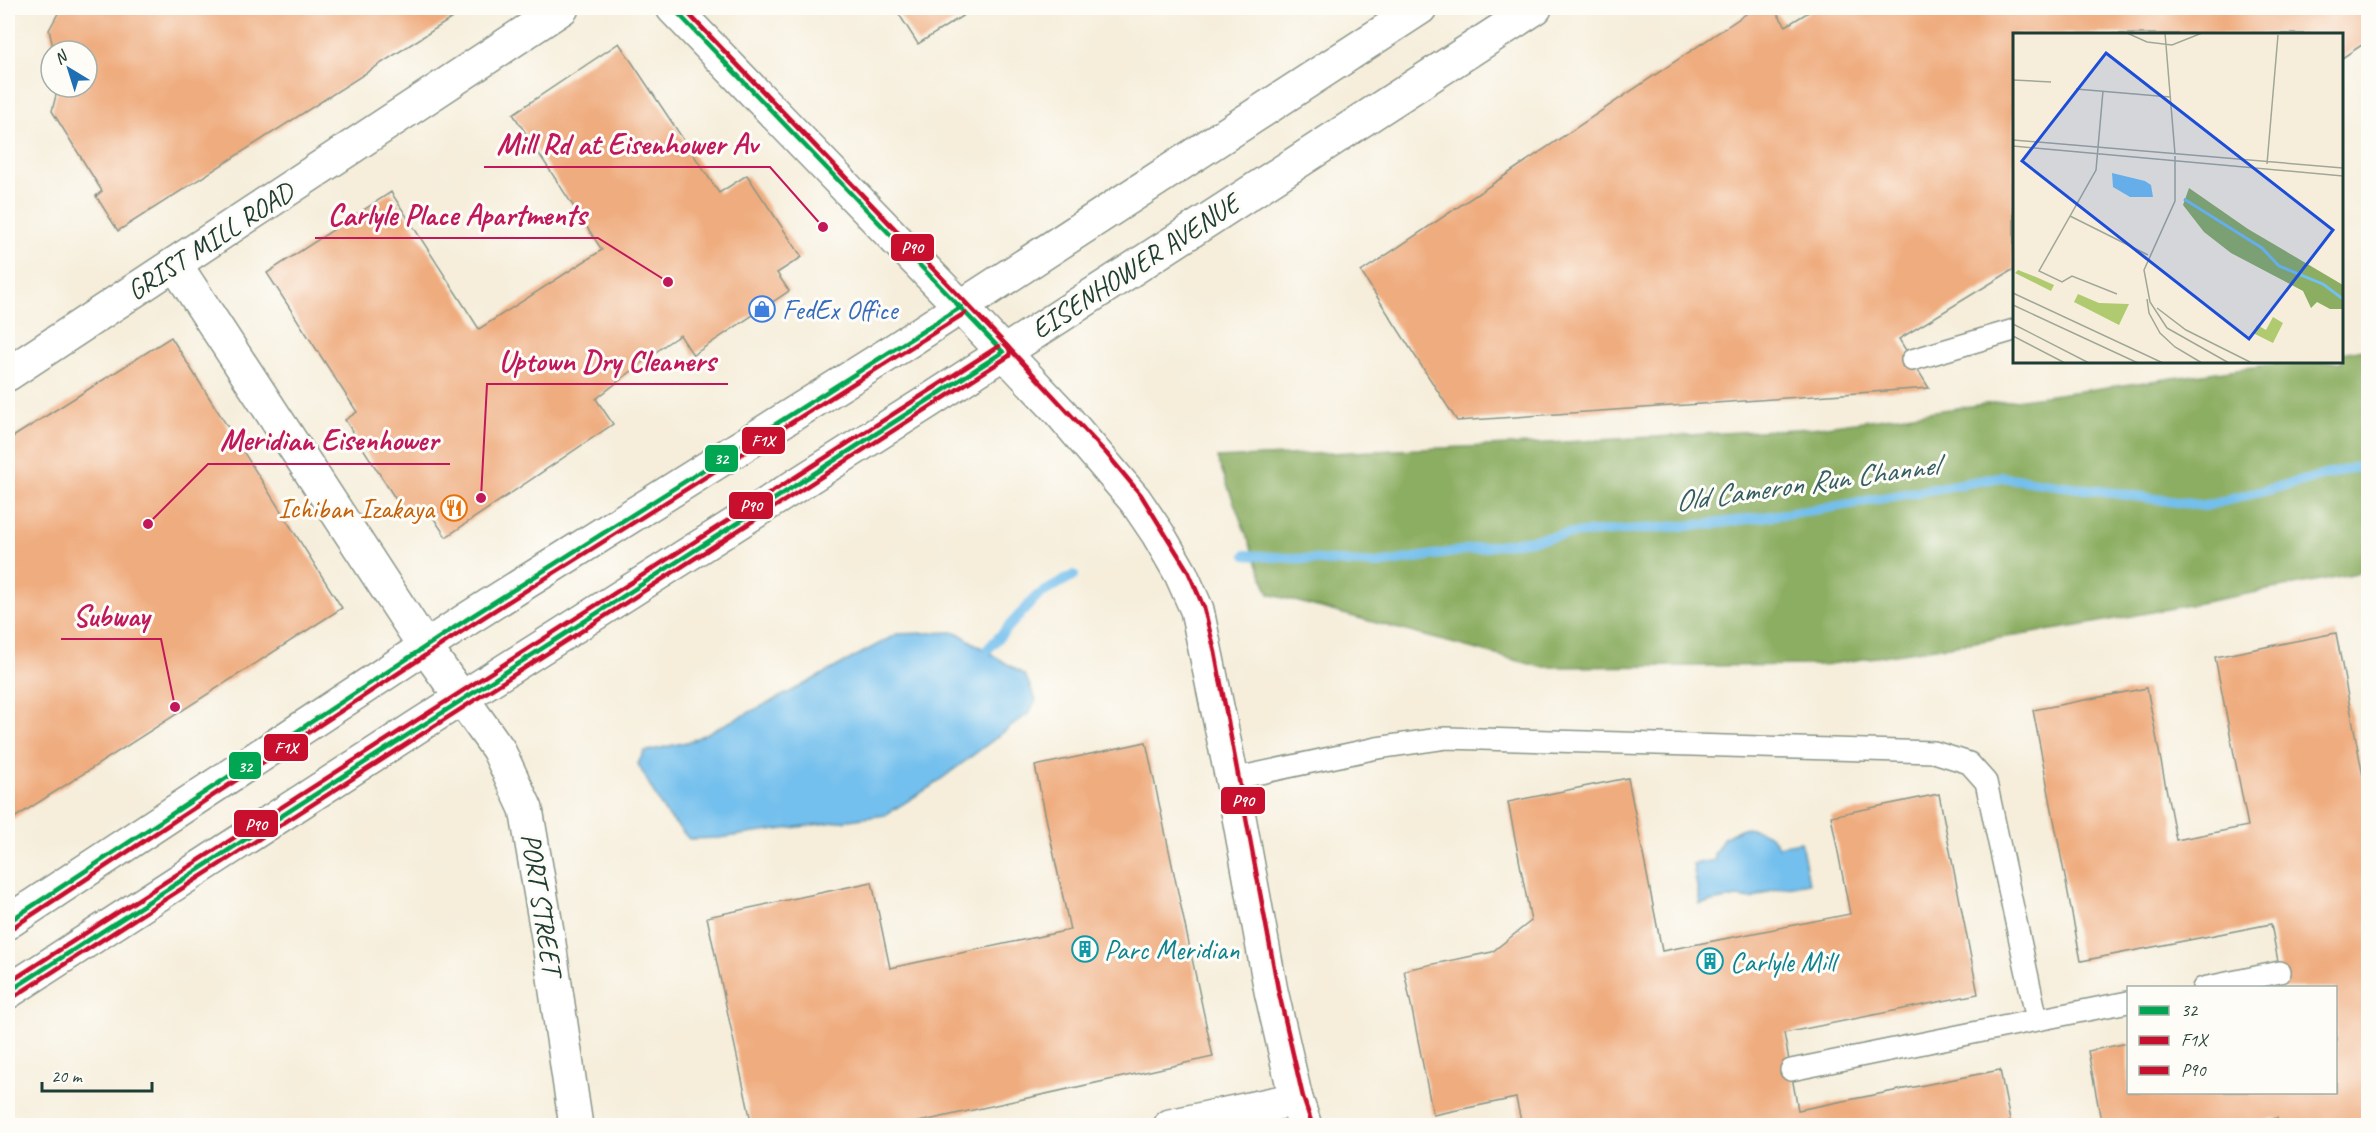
<svg xmlns="http://www.w3.org/2000/svg" width="2376" height="1133" font-family="Caveat,sans-serif">
<rect width="100%" height="100%" fill="#fdfcf7"/>
<filter id="ink" filterUnits="userSpaceOnUse"><feTurbulence type="fractalNoise" baseFrequency=".0167" numOctaves="2"/><feDisplacementMap in="SourceGraphic" scale="12" xChannelSelector="R" yChannelSelector="G"/><feConvolveMatrix kernelMatrix="1 2 1 2 8 2 1 2 1" color-interpolation-filters="sRGB"/></filter>
<filter id="wash" filterUnits="userSpaceOnUse"><feTurbulence type="fractalNoise" baseFrequency=".008" numOctaves="4" result="noise"/><feDisplacementMap in="SourceGraphic" scale="24" xChannelSelector="R" yChannelSelector="G"/><feGaussianBlur stdDeviation="1.35" result="paint"/><feColorMatrix in="noise" values="0 0 0 0 0 0 0 0 0 0 0 0 0 0 0 0 0 1.4 0 .05"/><feComposite in="paint" operator="in"/></filter>
<g filter="url(#wash)">
<rect width="100%" height="100%" fill="#f6eedb"/>
<!-- forest -->
<path fill="#8cae62" stroke="#56764b" stroke-width="1.5" d="M2368,348V571L2078,626L1824,665L1541,667L1269,594L1217,458L1531,444L1812,428L2289,362H2342V353Z"/>
<!-- water -->
<g fill="#73bfed" stroke="#497e90" stroke-width="1.5">
<path d="M956,632L1025,675L1036,700L1029,713L932,786L885,815L719,838L689,839L664,811L638,764L644,752L691,741L788,693L897,634Z"/>
<path d="M1742,828C1757,829 1771,832 1778,846L1801,842L1809,883L1771,890L1752,899L1737,897L1700,904L1693,864L1715,860L1714,854L1724,838Z"/>
</g>
<g fill="none" stroke-linecap="round" stroke-linejoin="round">
<!-- stream -->
<g stroke="#73bfed" stroke-width="10">
<path d="M1246,555L1377,564L1569,534L1712,524L1827,508L2001,477L2205,506L2368,464"/>
<path d="M987,650L1037,596L1074,575"/>
</g>
</g>
<g id="blocks">
<!-- building -->
<g fill="#efac7e">
<path d="M61,8H468L118,231L96,196L102,191L52,111L58,87H87V51H54L49,30Z"/>
<path d="M895,8H975L918,44Z"/>
<path d="M1755,8H1773L1786,26L1815,8H2368V41L2342,58V34H2014V269L1899,339L1929,388L1457,421L1361,272Z"/>
<path d="M619,43L719,193L747,175L802,257L777,273L789,291L693,355L680,335L665,345L596,399L613,424L446,537L425,505L407,517L345,420L357,412L267,273L391,192L479,329L602,250L513,114Z"/>
<path d="M171,337L342,608L8,822V440Z"/>
<path d="M2336,633L2368,803V1126H2278L2277,1118L2239,1126H2102L2088,1051L2128,1043V1092H2336V988H2283L2271,924L2081,961L2033,710L2147,688L2176,840L2248,826L2215,657Z"/>
<path d="M1146,742L1213,1057L901,1126H752L707,917L872,882L890,968L1070,930L1035,766Z"/>
<path d="M1628,778L1662,951L1850,914L1831,816L1939,794L1978,994L1784,1033L1798,1110L2000,1070L2011,1126H1522L1516,1098L1433,1115L1404,970L1492,952L1531,921L1508,802Z"/>
</g>
</g>
</g>
<g filter="url(#ink)">
<use href="#blocks" fill-opacity="0" stroke="#8a9688" stroke-width="1.5"/>
<g fill="none" stroke-linecap="round" stroke-linejoin="round">
<!-- service casing -->
<g stroke="#8a9688" stroke-width="24">
<g id="service">
<path d="M1912,360L2014,330"/>
<path d="M1232,779L1377,748L1446,738L1934,752L1969,763L1986,782L2037,1020L1791,1070"/>
<path d="M2203,988L2280,972"/>
<path d="M2037,1020L2128,1002"/>
</g>
</g>
<!-- minor casing -->
<g stroke="#8a9688" stroke-width="36">
<g id="minor">
<path d="M175,264L425,647L498,749L526,809L548,937L576,1126"/>
<path d="M8,374L562,8"/>
<path d="M1170,1126L1296,1099"/>
</g>
</g>
<!-- tertiary casing -->
<g stroke="#8a9688" stroke-width="36">
<path id="tertiary" d="M673,8L961,307"/>
</g>
<!-- secondary casing -->
<g stroke="#8a9688" stroke-width="36">
<g id="secondary">
<path d="M961,307L1060,412L1135,500L1158,534L1181,574L1197,610L1232,779L1271,991L1296,1099L1305,1126"/>
<path d="M8,922L469,618L887,355L1420,8"/>
<path d="M8,992L418,726L929,401L1535,8"/>
</g>
</g>
<!-- service -->
<use href="#service" stroke="#fff" stroke-width="21"/>
<!-- minor -->
<use href="#minor" stroke="#fff" stroke-width="33"/>
<!-- tertiary -->
<use href="#tertiary" stroke="#fff" stroke-width="33"/>
<!-- secondary -->
<use href="#secondary" stroke="#fff" stroke-width="33"/>
<!-- bus-1 casing -->
<g stroke="#fdfcf7" stroke-width="9">
<g id="bus-1">
<path d="M8,922L469,618L961,307"/>
<path d="M8,992L1003,352L673,8"/>
</g>
</g>
<!-- bus-2 casing -->
<g stroke="#fdfcf7" stroke-width="9">
<g id="bus-2">
<path d="M12,928L473,624L965,313"/>
<path d="M12,998L1009,356L1010,351L1008,347L683,8"/>
</g>
</g>
<!-- bus-3 casing -->
<g stroke="#fdfcf7" stroke-width="9">
<g id="bus-3">
<path d="M683,8L1008,347L1107,454L1141,495L1188,571L1204,608L1215,652L1278,989L1303,1097L1312,1124"/>
<path d="M8,983L999,346"/>
</g>
</g>
<!-- bus-1 -->
<use href="#bus-1" stroke="#00a651" stroke-width="4.5"/>
<!-- bus-2 -->
<use href="#bus-2" stroke="#c8102e" stroke-width="4.5"/>
<!-- bus-3 -->
<use href="#bus-3" stroke="#c8102e" stroke-width="4.5"/>
</g>
</g>
<!-- icons -->
<defs>
<g id="shop-ring" transform="scale(1.35)"><circle r="9.5" fill="#fdfcf7" stroke="#3f7fe0" stroke-width="1.5"/><path d="M-5-2.5h2.3a2.7 3.5 0 0 1 5.4 0H5L5.5 6h-11ZM-1.5-2.5h3a1.5 2.3 0 0 0-3 0Z" fill="#3f7fe0"/></g>
<g id="restaurant-ring" transform="scale(1.35)"><circle r="9.5" fill="#fdfcf7" stroke="#e8710a" stroke-width="1.5"/><path d="M-5-6h1v4h1v-4h1v4h1v-4h1v5L-1.5 .5V6h-2V.5L-5-1ZM5-6V6H3V1.5H1.5Q1.5-4 5-6Z" fill="#e8710a"/></g>
<g id="building-ring" transform="scale(1.35)"><circle r="9.5" fill="#fdfcf7" stroke="#0f9aa8" stroke-width="1.5"/><path d="M-4-6H4V6H1V3H-1V6H-4ZM-2.5-4.3h1.7v1.8h-1.7ZM.8-4.3h1.7v1.8H.8ZM-2.5-1h1.7V.8h-1.7ZM.8-1h1.7V.8H.8Z" fill="#0f9aa8"/></g>
</defs>
<g fill-rule="evenodd">
<use href="#shop-ring" x="762" y="309"/>
<use href="#restaurant-ring" x="454" y="508"/>
<use href="#building-ring" x="1085" y="949"/>
<use href="#building-ring" x="1710" y="961"/>
</g>
<g text-anchor="middle" dominant-baseline="central" stroke-width="6" stroke-linejoin="round" paint-order="stroke">
<!-- street labels -->
<g font-size="28" fill="#1f3d34" stroke="#fdfcf7">
<text transform="translate(210 241) rotate(-33)">GRIST MILL ROAD</text>
<text transform="translate(1135 266) rotate(-33)">EISENHOWER AVENUE</text>
<text transform="translate(542 904) rotate(81)">PORT STREET</text>
</g>
<!-- shop labels -->
<g font-size="28" fill="#366cbe" stroke="#fdfcf7" text-anchor="start">
<text x="782" y="309">FedEx Office</text>
</g>
<!-- food labels -->
<g font-size="28" fill="#c56008" stroke="#fdfcf7" text-anchor="end">
<text x="434" y="508">Ichiban Izakaya</text>
</g>
<!-- culture labels -->
<g font-size="28" fill="#0d838f" stroke="#fdfcf7" text-anchor="start">
<text x="1104" y="949">Parc Meridian</text>
<text x="1730" y="961">Carlyle Mill</text>
</g>
<!-- water labels -->
<g font-size="30" font-style="italic" fill="#345e62" stroke="#fdfcf7">
<text transform="translate(1806 483) rotate(-8)">Old Cameron Run Channel</text>
</g>
</g>
<!-- overview -->
<g transform="translate(2013 33)">
<rect width="330" height="330" fill="#f6eedb"/>
<path d="M5,237L23,244L41,252L38,258L2,240ZM65,261L86,270L116,271L106,292L61,269ZM260,284L270,290L260,310L240,300L244,292L253,297Z" fill="#b0ca6f"/>
<path d="M176,155L235,196L330,252V276H317L304,269L298,275L290,258L218,220L191,199L170,172Z" fill="#8cae62"/>
<path d="M99,140L132,148L138,152L140,164H117L100,154Z" fill="#73bfed"/>
<path fill="none" stroke="#73bfed" stroke-width="3" d="M171,166L249,215L266,233L310,251L330,266"/>
<path fill="none" stroke="#a0a798" stroke-width="1.5" d="M114,0L134,9L159,12L189,0M152,0L162,121M0,47L38,49M63,56L157,64M90,58L83,137L26,238L49,249L59,243L104,261M0,107L330,135M0,113L330,143M254,131L265,2M57,183L135,222M0,260L150,330M134,266L136,280L147,300L162,314L189,330M0,272L125,330M144,275L173,297L239,330M0,291L76,330M154,295L137,269L131,237L162,168V123M154,295L216,330M0,303L52,330"/>
<path fill="#1d4ed8" fill-opacity="0.15" stroke="#1d4ed8" stroke-width="3" d="M93,20L320,197L236,306L9,128Z"/>
<rect width="330" height="330" fill="none" stroke="#1f3d34" stroke-width="3"/>
</g>
<!-- callouts -->
<path fill="none" stroke="#c2185b" stroke-width="2" d="M823 227L770 167H484M668 282L598 238H315M481 498L487 384H728M148 524L208 464H450M175 707L161 639H61"/>
<g fill="#c2185b" stroke="#fdfcf7" stroke-width="2">
<circle cx="823" cy="227" r="6"/>
<circle cx="668" cy="282" r="6"/>
<circle cx="481" cy="498" r="6"/>
<circle cx="148" cy="524" r="6"/>
<circle cx="175" cy="707" r="6"/>
</g>
<g font-size="30" text-anchor="middle" font-weight="bold" fill="#c2185b" stroke="#fdfcf7" stroke-width="6" stroke-linejoin="round" paint-order="stroke">
<text x="627" y="154">Mill Rd at Eisenhower Av</text>
<text x="457" y="225">Carlyle Place Apartments</text>
<text x="607" y="371">Uptown Dry Cleaners</text>
<text x="329" y="450">Meridian Eisenhower</text>
<text x="111" y="626">Subway</text>
</g>
<g stroke="#fdfcf7" stroke-width="2">
<rect x="890" y="233" width="45" height="29" rx="6" fill="#c8102e"/>
<rect x="741" y="426" width="45" height="29" rx="6" fill="#c8102e"/>
<rect x="704" y="444" width="35" height="29" rx="6" fill="#00a651"/>
<rect x="728" y="491" width="46" height="29" rx="6" fill="#c8102e"/>
<rect x="263" y="733" width="46" height="29" rx="6" fill="#c8102e"/>
<rect x="228" y="751" width="34" height="29" rx="6" fill="#00a651"/>
<rect x="1220" y="786" width="46" height="29" rx="6" fill="#c8102e"/>
<rect x="233" y="809" width="46" height="29" rx="6" fill="#c8102e"/>
</g>
<g font-size="16" text-anchor="middle" font-weight="bold" fill="#fff">
<text x="912" y="253">P90</text>
<text x="763" y="446">F1X</text>
<text x="721" y="464">32</text>
<text x="751" y="511">P90</text>
<text x="286" y="753">F1X</text>
<text x="245" y="772">32</text>
<text x="1243" y="806">P90</text>
<text x="256" y="830">P90</text>
</g>
<!-- margin -->
<rect width="2376" height="1133" fill="none" stroke="#fdfcf7" stroke-width="30"/>
<!-- legend -->
<rect x="2127" y="986" width="210" height="108" fill="#fdfcf7" stroke="#a4b0a9" stroke-width="1.5"/>
<rect x="2139" y="1006" width="30" height="9" fill="#00a651" stroke="#a4b0a9" stroke-width="1.5"/>
<text x="2181" y="1016" font-size="18" fill="#1f3d34">32</text>
<rect x="2139" y="1036" width="30" height="9" fill="#c8102e" stroke="#a4b0a9" stroke-width="1.5"/>
<text x="2181" y="1046" font-size="18" fill="#1f3d34">F1X</text>
<rect x="2139" y="1066" width="30" height="9" fill="#c8102e" stroke="#a4b0a9" stroke-width="1.5"/>
<text x="2181" y="1076" font-size="18" fill="#1f3d34">P90</text>
<!-- north arrow -->
<g transform="translate(69 69) rotate(322)"><circle r="28" fill="#fdfcf7" stroke="#a4b0a9" stroke-width="1.5"/>
<path d="M0-4.5L10 22L0 15L-10 22Z" fill="#1f6fb2"/>
<text y="-9" font-size="16" font-weight="bold" text-anchor="middle" fill="#1f3d34">N</text>
</g>
<!-- scale -->
<path d="M42 1082v9h110v-9" fill="none" stroke="#1f3d34" stroke-width="3"/>
<text x="51" y="1082" font-size="18" fill="#1f3d34" stroke="#fdfcf7" stroke-width="4.5" paint-order="stroke">20 m</text>
</svg>
